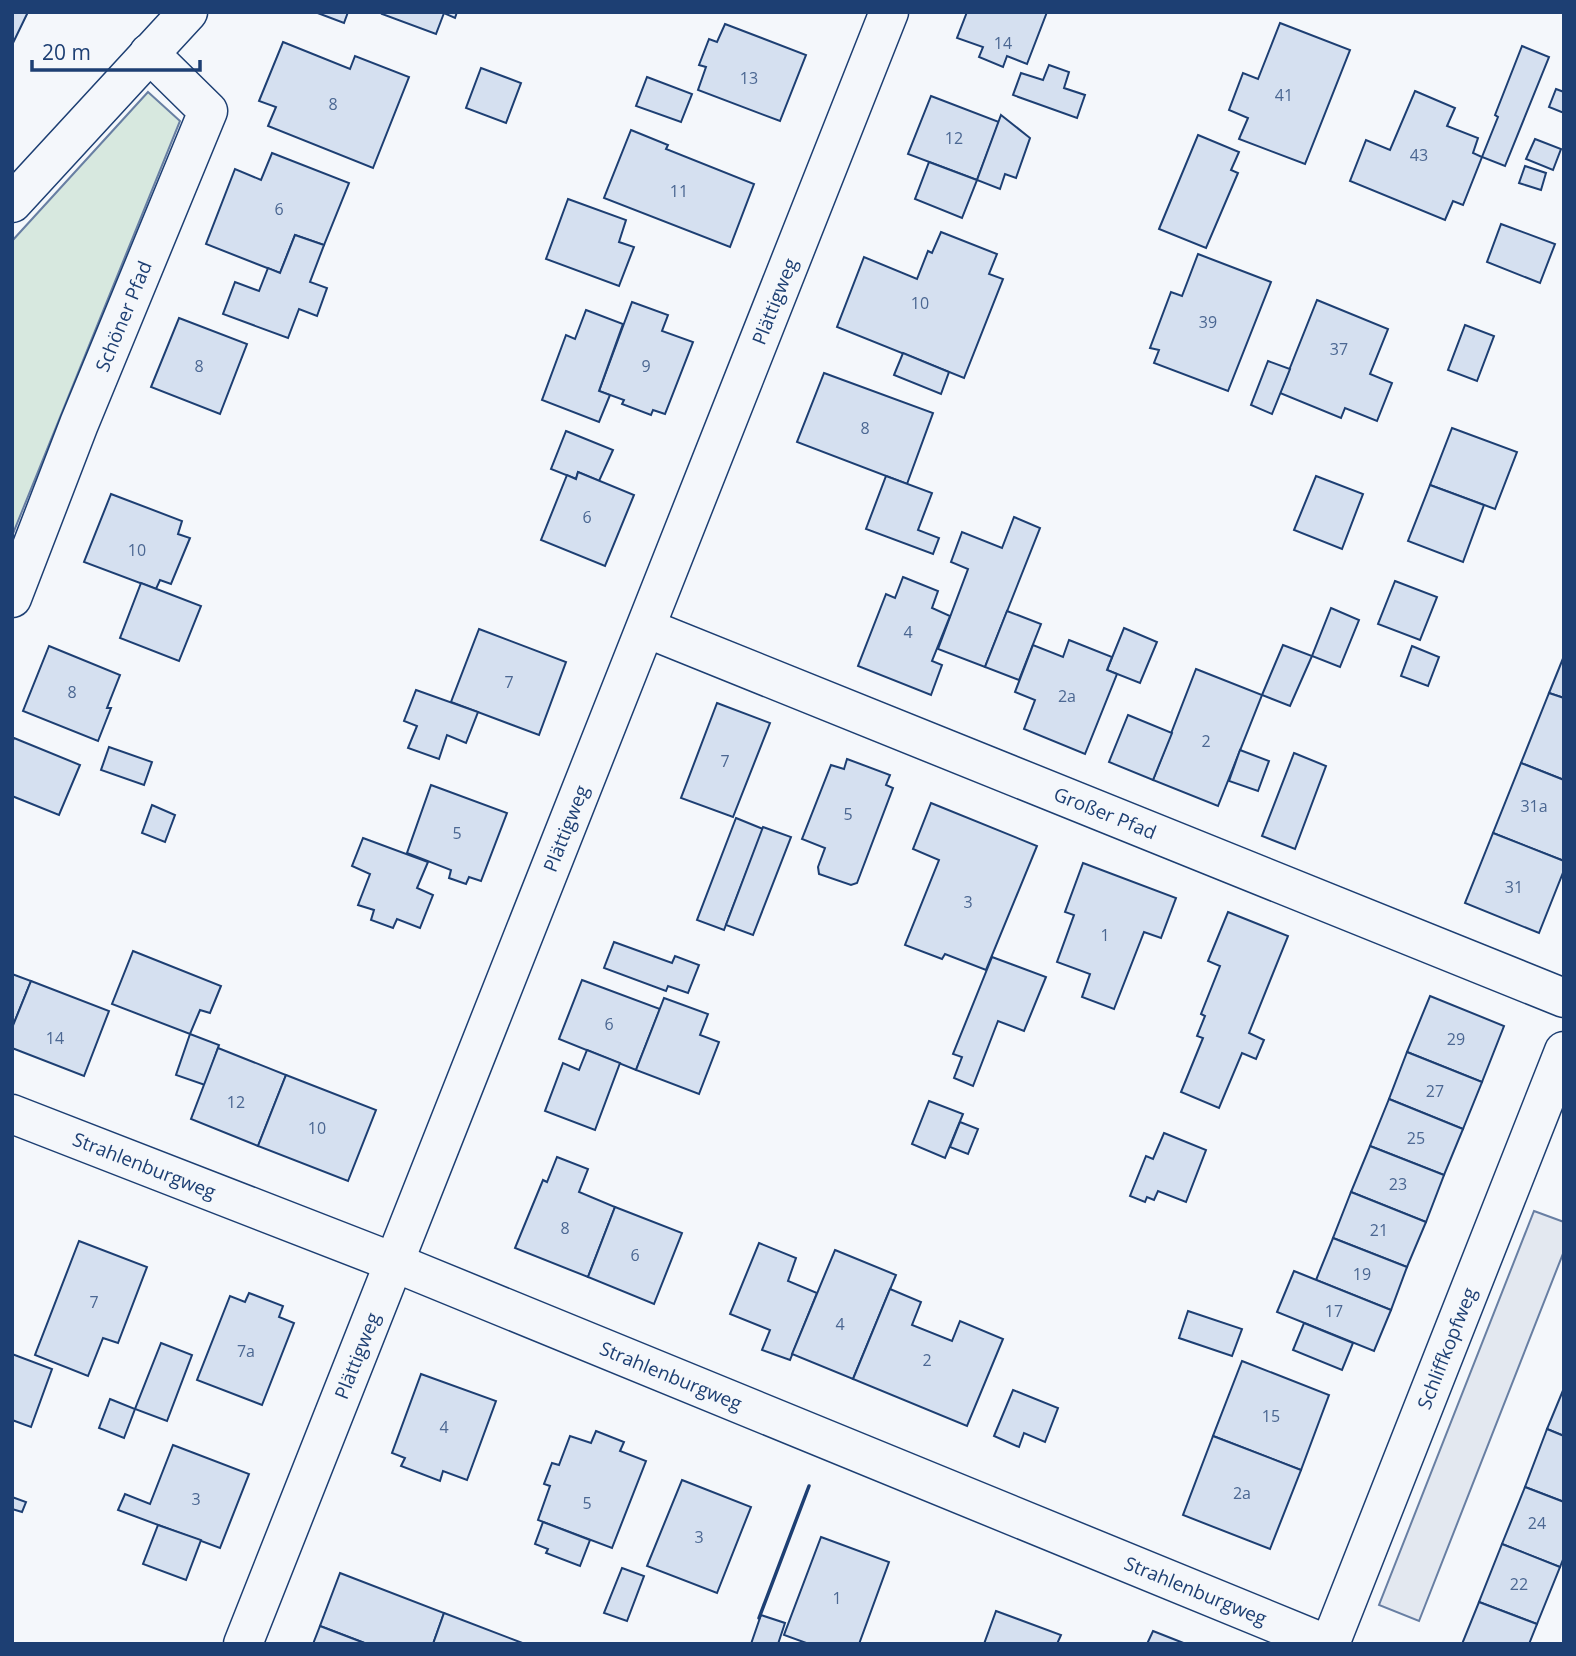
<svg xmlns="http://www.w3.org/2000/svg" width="1576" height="1656" font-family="'Open Sans',sans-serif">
<rect width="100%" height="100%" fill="#f4f7fb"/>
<!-- green -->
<path fill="#d7e8df" stroke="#687fa3" stroke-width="2" d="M148,92L180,121L12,536V241Z"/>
<!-- parking -->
<path fill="#e3e8f0" stroke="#687fa3" stroke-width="2" d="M1534,1211L1564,1222V1251L1419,1621L1379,1605Z"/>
<!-- building -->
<g fill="#d5e0f0" stroke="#1d3f73" stroke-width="2">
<path d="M12,12H28L12,45Z"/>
<path d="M315,12H348L344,23Z"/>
<path d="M383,12H457L455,18L444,13L436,34L382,14Z"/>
<path d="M967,12H1047L1027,64L1007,56L1003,67L979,57L983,47L957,38Z"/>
<path d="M1280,23L1350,50L1305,164L1239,139L1248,118L1229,110L1243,73L1258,79Z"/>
<path d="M725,24L806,55L780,121L698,90L706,67L699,65L709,39L717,42Z"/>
<path d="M283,42L350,69L355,56L409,77L373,168L268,126L276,107L259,101Z"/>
<path d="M1522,46L1549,57L1505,166L1482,157L1498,117L1495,115Z"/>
<path d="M1049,65L1069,72L1064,88L1085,95L1077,118L1013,95L1021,73L1043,80Z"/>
<path d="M481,68L521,83L506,123L466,108Z"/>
<path d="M647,77L692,94L681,122L636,106Z"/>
<path d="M1556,89L1564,92V113L1549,107Z"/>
<path d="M1415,91L1455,108L1447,126L1478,138L1473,153L1482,157L1463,205L1453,201L1445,220L1350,181L1366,140L1390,150Z"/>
<path d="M931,96L999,122L977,180L908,154Z"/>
<path d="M1001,115L1030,138L1016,178L1005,174L1000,189L977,180Z"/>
<path d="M631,130L668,145L666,149L754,184L730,247L604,198Z"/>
<path d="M1198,135L1239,152L1231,170L1238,173L1206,248L1159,229Z"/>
<path d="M1535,139L1561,149L1553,170L1526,159Z"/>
<path d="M272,153L349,183L324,245L295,235L280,273L206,244L235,169L261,180Z"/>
<path d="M929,162L977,180L962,218L915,199Z"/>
<path d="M1525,166L1546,173L1541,190L1519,183Z"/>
<path d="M568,199L626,220L619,242L634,247L619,286L546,259Z"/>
<path d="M1501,224L1555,244L1540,283L1487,262Z"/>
<path d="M941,232L997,254L989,274L1003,279L964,378L837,327L864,257L917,279L928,251L932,253Z"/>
<path d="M295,235L324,245L310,282L327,288L317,316L299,309L288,338L223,314L235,282L259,291L268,268L280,273Z"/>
<path d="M1198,254L1271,282L1228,391L1154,363L1159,350L1150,348L1171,292L1182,296Z"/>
<path d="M1317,300L1388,329L1370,374L1392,383L1377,421L1345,408L1341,418L1280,393Z"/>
<path d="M632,302L668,315L662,331L693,342L665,414L653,410L651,415L622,404L624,400L599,391Z"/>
<path d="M586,310L623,324L599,391L610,395L599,422L542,400L566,335L575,339Z"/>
<path d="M179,318L247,344L220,414L151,387Z"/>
<path d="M1465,325L1494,336L1477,381L1448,370Z"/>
<path d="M903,353L949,372L941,394L894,375Z"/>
<path d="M1268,361L1290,369L1272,414L1251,405Z"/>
<path d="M824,373L933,413L907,484L797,442Z"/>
<path d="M1452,428L1517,452L1495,509L1430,485Z"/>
<path d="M566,431L613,450L599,481L578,472L576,479L551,469Z"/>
<path d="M578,472L634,495L605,566L541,540L567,475L576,479Z"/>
<path d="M886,476L932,493L918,530L939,538L933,554L866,529Z"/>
<path d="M1316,476L1363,494L1342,549L1294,530Z"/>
<path d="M1430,485L1484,505L1463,562L1408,541Z"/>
<path d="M111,494L182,521L178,534L190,538L171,584L160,580L156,589L84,562Z"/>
<path d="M1014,517L1040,528L985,667L938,649L968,569L951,562L962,532L1002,548Z"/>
<path d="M903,577L938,591L932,608L950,616L932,661L942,665L931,695L858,666L886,594L895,598Z"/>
<path d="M1395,581L1437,597L1420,640L1378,624Z"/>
<path d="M141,583L201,606L179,661L120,638Z"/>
<path d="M1331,608L1359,620L1340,667L1312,656Z"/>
<path d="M1007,611L1041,624L1019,680L985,667Z"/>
<path d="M1124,628L1157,642L1140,683L1107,670Z"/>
<path d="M479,629L566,662L539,735L451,702Z"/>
<path d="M1069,640L1112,657L1107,670L1117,674L1085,754L1024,729L1035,700L1015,692L1033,645L1063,657Z"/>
<path d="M1283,645L1312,656L1290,706L1262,695Z"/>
<path d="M49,646L120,675L107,708H111L98,741L23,711Z"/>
<path d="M1412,646L1439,657L1428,686L1401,676Z"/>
<path d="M1564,656V698L1549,693Z"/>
<path d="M1196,669L1262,695L1218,806L1153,780Z"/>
<path d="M416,690L478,712L466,743L447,735L439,759L408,748L417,726L404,721Z"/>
<path d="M1549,693L1564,698V780L1521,763Z"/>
<path d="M717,703L770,723L733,817L681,798Z"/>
<path d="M1128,715L1172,733L1153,780L1109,762Z"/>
<path d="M14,738L80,765L59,815L12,796V743Z"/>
<path d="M109,747L152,762L144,785L101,770Z"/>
<path d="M1240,750L1269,761L1258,791L1229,781Z"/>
<path d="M1294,753L1326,766L1295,849L1262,836Z"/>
<path d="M847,759L890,775L886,785L893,788L857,883L851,885L819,874L818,867L825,848L802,839L831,765L844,769Z"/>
<path d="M1521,763L1564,780V861L1493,833Z"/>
<path d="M431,785L507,813L481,881L469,877L466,884L449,878L451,870L407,853Z"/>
<path d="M931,803L1037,846L986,970L945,954L942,959L905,945L939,860L913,849Z"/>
<path d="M152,805L175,815L165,842L142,833Z"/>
<path d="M736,818L763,829L724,930L697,920Z"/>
<path d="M763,827L791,837L753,935L726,925Z"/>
<path d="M1493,833L1564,861V870L1539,933L1465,903Z"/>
<path d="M363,838L428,862L417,888L433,895L420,928L397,919L393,928L371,920L374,910L358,905L370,874L352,866Z"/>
<path d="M1083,863L1176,898L1161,938L1144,932L1114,1009L1082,997L1090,974L1057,962L1074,915L1065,912Z"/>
<path d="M1228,912L1288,936L1249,1033L1264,1040L1256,1059L1242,1053L1219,1108L1181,1092L1203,1038L1197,1036L1205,1016L1201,1014L1220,966L1208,961Z"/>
<path d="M614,942L672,963L675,956L699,965L688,993L668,986L666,991L604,968Z"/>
<path d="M133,951L221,986L210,1013L200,1010L190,1034L112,1004Z"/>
<path d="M992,957L1046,977L1024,1031L998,1021L973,1086L954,1078L962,1057L953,1054Z"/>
<path d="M12,974L31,981L12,1028Z"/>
<path d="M582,980L660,1009L636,1070L559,1039Z"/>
<path d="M31,981L109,1011L84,1076L12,1048V1028Z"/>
<path d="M1430,996L1504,1026L1482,1082L1407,1052Z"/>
<path d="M664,998L708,1014L700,1035L719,1042L699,1094L636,1070Z"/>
<path d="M190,1034L219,1045L205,1085L176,1075Z"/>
<path d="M218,1048L286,1075L258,1146L191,1119Z"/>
<path d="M587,1050L620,1063L595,1130L545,1111L563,1063L579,1070Z"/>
<path d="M1407,1052L1482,1082L1463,1129L1389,1099Z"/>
<path d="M286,1075L376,1110L348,1181L258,1146Z"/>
<path d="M1389,1099L1463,1129L1444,1175L1370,1146Z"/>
<path d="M929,1101L963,1114L945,1158L912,1144Z"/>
<path d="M960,1122L978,1129L968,1154L950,1147Z"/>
<path d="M1164,1133L1206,1150L1186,1202L1158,1191L1154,1200L1147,1197L1145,1202L1130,1196L1146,1156L1153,1159Z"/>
<path d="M1370,1146L1444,1175L1426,1222L1351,1192Z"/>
<path d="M557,1157L588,1169L579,1192L615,1207L588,1277L515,1248L543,1180L547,1182Z"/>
<path d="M1351,1192L1426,1222L1407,1267L1333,1238Z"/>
<path d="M615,1207L682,1233L654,1304L588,1277Z"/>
<path d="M1333,1238L1407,1267L1391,1310L1316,1280Z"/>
<path d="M79,1241L147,1267L118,1343L103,1338L88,1376L35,1355Z"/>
<path d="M759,1243L796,1258L788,1281L817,1293L790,1360L762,1350L770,1330L730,1314Z"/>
<path d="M835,1250L896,1275L853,1379L792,1354Z"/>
<path d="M1294,1271L1391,1310L1374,1351L1277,1312Z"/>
<path d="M890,1289L921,1302L912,1325L952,1341L960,1321L1003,1339L967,1426L853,1379Z"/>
<path d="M249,1293L283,1306L279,1317L294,1323L262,1405L197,1380L230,1296L245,1302Z"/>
<path d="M1188,1311L1242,1329L1232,1356L1179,1338Z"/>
<path d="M1304,1323L1353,1343L1342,1370L1293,1350Z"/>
<path d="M161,1343L192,1355L167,1421L135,1409Z"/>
<path d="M12,1354L52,1369L31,1427L12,1420Z"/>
<path d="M1242,1361L1329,1395L1301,1470L1213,1436Z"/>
<path d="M421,1374L496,1401L467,1480L443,1471L440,1481L401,1466L405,1458L392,1453Z"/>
<path d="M1564,1388V1436L1547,1429Z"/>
<path d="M1013,1390L1058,1408L1045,1442L1024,1433L1019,1447L994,1436Z"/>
<path d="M110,1399L135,1409L124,1438L99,1428Z"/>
<path d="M1547,1429L1564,1436V1502L1525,1487Z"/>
<path d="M596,1431L624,1442L620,1451L646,1461L612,1548L538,1520L550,1486L544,1484L552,1463L559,1465L570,1436L591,1443Z"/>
<path d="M1213,1436L1301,1470L1270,1549L1183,1515Z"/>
<path d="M173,1445L249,1474L220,1548L118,1510L125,1494L150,1504Z"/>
<path d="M682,1480L751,1507L717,1593L647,1566Z"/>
<path d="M1525,1487L1564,1502V1557L1560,1567L1502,1544Z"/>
<path d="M12,1497L26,1502L22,1512L12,1509Z"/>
<path d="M543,1522L590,1540L580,1566L546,1553L548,1549L535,1544Z"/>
<path d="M158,1525L201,1540L186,1580L143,1564Z"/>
<path d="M821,1537L889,1562L859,1644H809L784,1635Z"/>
<path d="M1502,1544L1560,1567L1537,1624L1479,1602Z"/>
<path d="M622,1568L644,1576L627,1621L604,1613Z"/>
<path d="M340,1573L444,1613L433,1644H367L320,1626Z"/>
<path d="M1479,1602L1537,1624L1529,1644H1462Z"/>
<path d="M996,1611L1061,1635L1057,1644H984Z"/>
<path d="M444,1613L525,1644H433Z"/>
<path d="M761,1615L785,1623L778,1644H751Z"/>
<path d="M320,1626L367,1644H313Z"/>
<path d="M1153,1631L1186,1644H1147Z"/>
</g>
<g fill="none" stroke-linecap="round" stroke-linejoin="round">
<!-- minor casing -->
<g stroke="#1d3f73" stroke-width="41">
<g id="minor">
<path d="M12,203L188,12"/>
<path id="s1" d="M12,598L79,424L208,111L149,53"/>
<path id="s2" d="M646,628L1564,998"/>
<path id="s3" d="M12,1114L393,1262L1326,1644"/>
<path id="s4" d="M243,1644L889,12"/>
<path id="s5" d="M1330,1644L1564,1051"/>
</g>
</g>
<!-- minor -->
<use href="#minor" stroke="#f4f7fb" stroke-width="38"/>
<!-- wall -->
<path stroke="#1d3f73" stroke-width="3.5" d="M759,1618L809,1486"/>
</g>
<g text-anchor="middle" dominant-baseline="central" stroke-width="5" stroke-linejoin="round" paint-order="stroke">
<!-- number labels -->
<g font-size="16" fill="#4b6792">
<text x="1003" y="43">14</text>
<text x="749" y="78">13</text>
<text x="1284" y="95">41</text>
<text x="333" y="104">8</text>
<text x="954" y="138">12</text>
<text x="1419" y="155">43</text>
<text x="679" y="191">11</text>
<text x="279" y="209">6</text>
<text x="920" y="303">10</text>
<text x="1208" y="322">39</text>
<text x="1339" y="349">37</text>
<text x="199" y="366">8</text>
<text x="646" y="366">9</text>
<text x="865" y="428">8</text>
<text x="587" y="517">6</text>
<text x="137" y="550">10</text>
<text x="908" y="632">4</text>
<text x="509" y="682">7</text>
<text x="72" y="692">8</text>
<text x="1067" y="696">2a</text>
<text x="1206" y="741">2</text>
<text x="725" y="761">7</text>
<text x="1534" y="806">31a</text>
<text x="848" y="814">5</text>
<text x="457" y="833">5</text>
<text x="1514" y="887">31</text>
<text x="968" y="902">3</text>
<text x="1105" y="935">1</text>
<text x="609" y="1024">6</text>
<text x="55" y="1038">14</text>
<text x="1456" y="1039">29</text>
<text x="1435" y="1091">27</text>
<text x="236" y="1102">12</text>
<text x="317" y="1128">10</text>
<text x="1416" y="1138">25</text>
<text x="1398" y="1184">23</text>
<text x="565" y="1228">8</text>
<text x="1379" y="1230">21</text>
<text x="635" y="1255">6</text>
<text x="1362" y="1274">19</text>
<text x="94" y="1302">7</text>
<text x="1334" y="1311">17</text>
<text x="840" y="1324">4</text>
<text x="246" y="1351">7a</text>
<text x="927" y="1360">2</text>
<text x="1271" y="1416">15</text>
<text x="444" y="1427">4</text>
<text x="1242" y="1493">2a</text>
<text x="196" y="1499">3</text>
<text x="587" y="1503">5</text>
<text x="1537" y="1523">24</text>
<text x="699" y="1537">3</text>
<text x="1519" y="1584">22</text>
<text x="837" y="1598">1</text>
</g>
<!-- street labels -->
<g font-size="19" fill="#1d3f73" stroke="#f4f7fb">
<text stroke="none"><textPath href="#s4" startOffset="1444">Plättigweg</textPath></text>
<text stroke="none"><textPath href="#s1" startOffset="303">Schöner Pfad</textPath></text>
<text stroke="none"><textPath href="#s2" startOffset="495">Großer Pfad</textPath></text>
<text stroke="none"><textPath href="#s4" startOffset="877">Plättigweg</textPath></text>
<text stroke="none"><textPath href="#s3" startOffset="142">Strahlenburgweg</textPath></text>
<text stroke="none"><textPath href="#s5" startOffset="318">Schliffkopfweg</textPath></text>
<text stroke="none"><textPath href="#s4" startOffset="310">Plättigweg</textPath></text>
<text stroke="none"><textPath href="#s3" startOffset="709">Strahlenburgweg</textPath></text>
<text stroke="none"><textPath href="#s3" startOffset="1276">Strahlenburgweg</textPath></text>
</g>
</g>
<!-- border -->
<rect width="1576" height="1656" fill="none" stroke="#1d3f73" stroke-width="28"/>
<!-- scale -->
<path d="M32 60v10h168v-10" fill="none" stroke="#1d3f73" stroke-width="3.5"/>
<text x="42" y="60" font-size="21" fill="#1d3f73" stroke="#f4f7fb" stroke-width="5" paint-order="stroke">20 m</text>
</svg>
